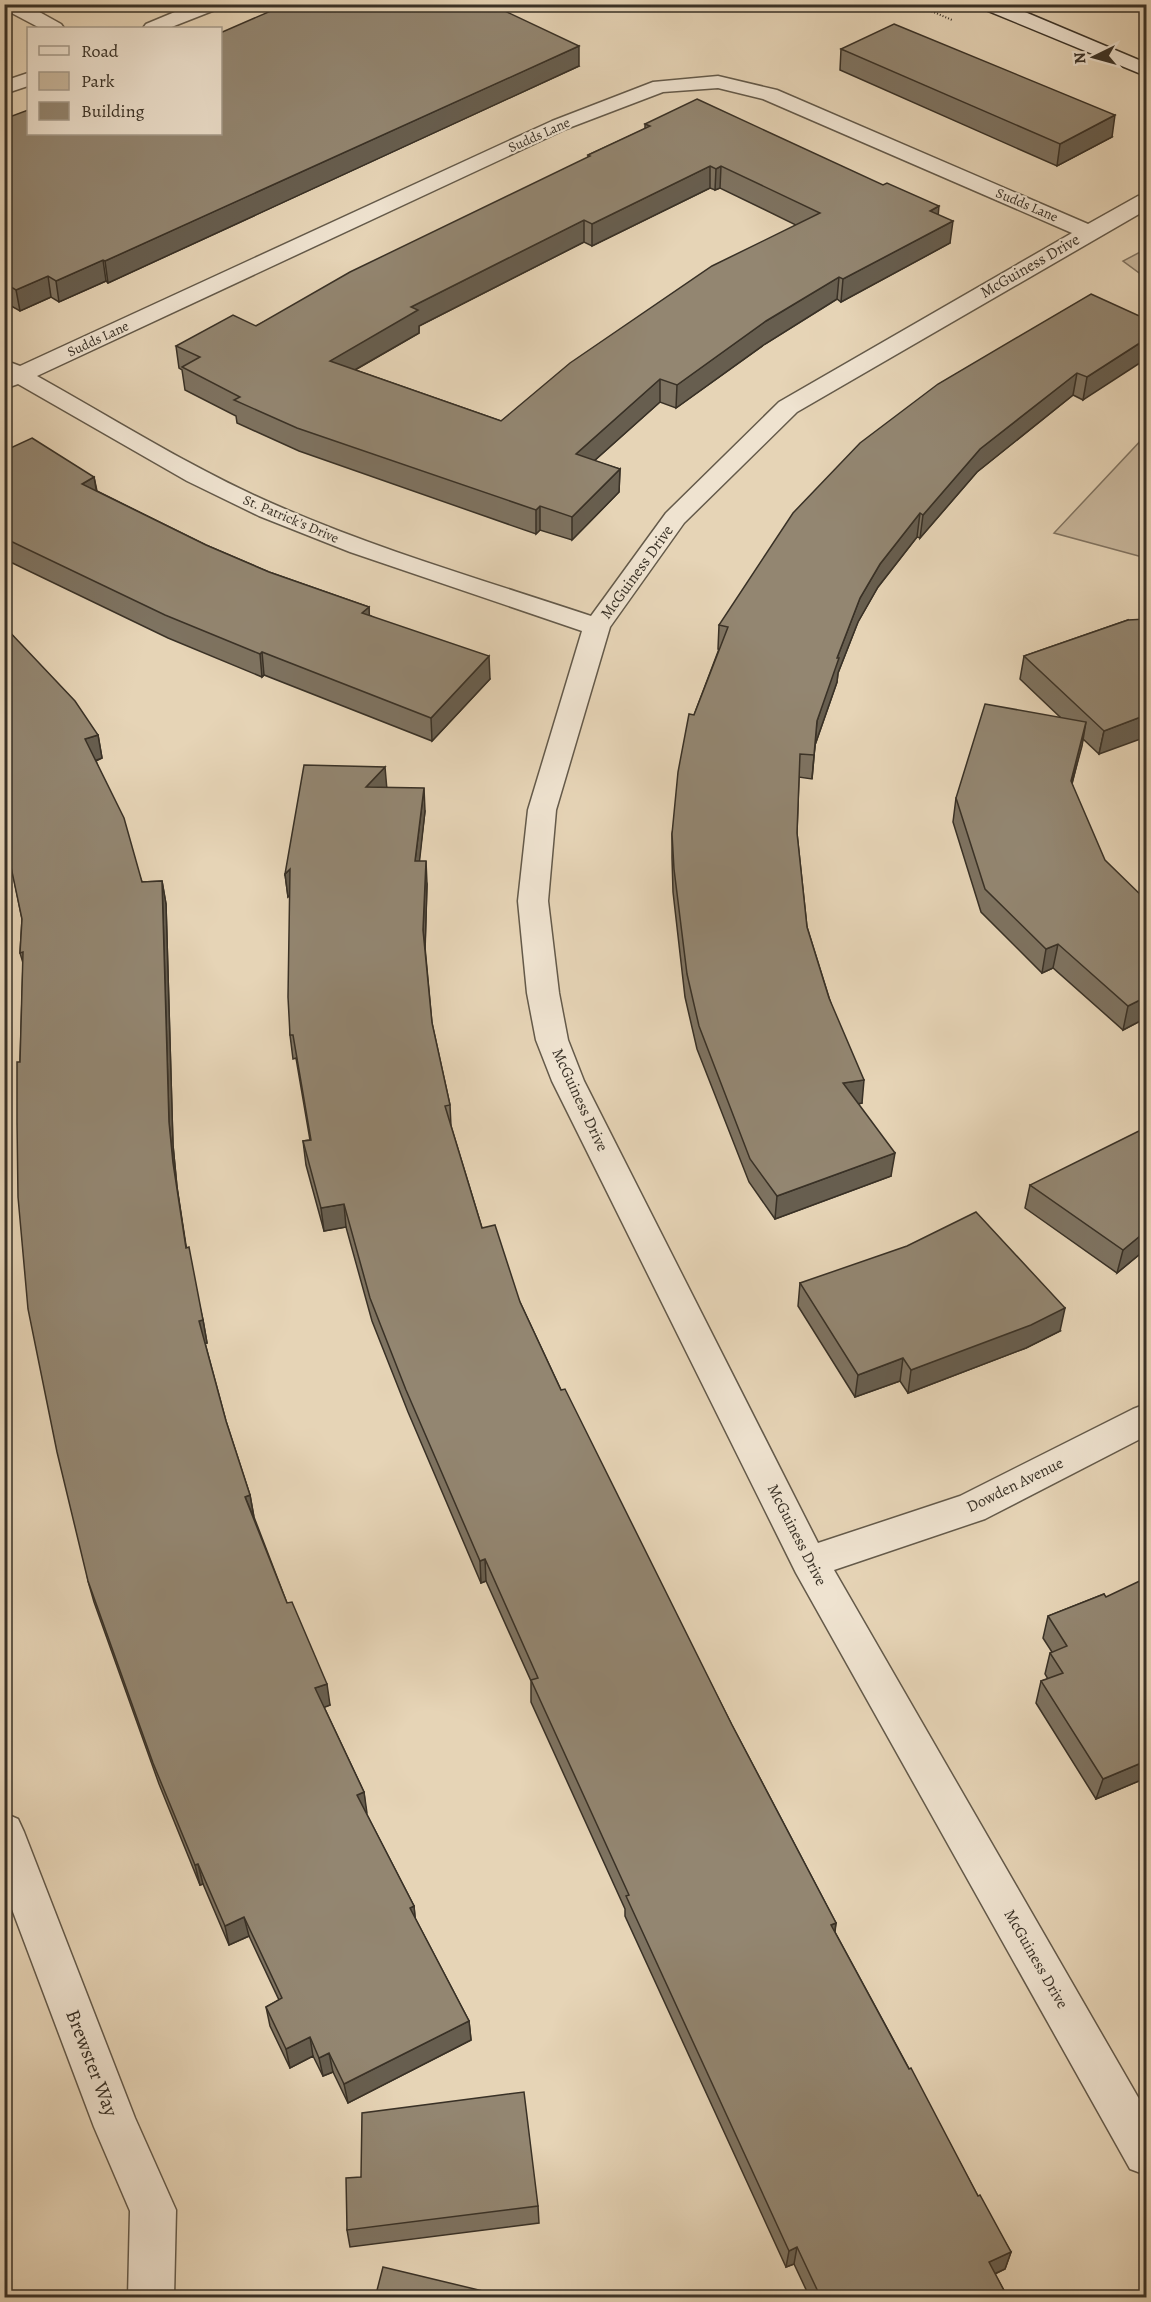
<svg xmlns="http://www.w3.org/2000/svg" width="1151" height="2302" font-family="Alegreya,serif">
<rect width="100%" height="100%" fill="#e6d4b6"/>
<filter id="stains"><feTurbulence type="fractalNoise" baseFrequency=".00333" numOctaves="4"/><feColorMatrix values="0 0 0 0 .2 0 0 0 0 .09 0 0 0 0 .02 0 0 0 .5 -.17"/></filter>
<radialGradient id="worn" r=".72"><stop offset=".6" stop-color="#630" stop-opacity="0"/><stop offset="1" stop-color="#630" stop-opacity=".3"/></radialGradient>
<!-- green -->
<g fill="#c9b89e" stroke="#817462" stroke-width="1.5">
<path d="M1146,249V278L1123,261Z"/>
<path d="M1146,435V558L1054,533Z"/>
</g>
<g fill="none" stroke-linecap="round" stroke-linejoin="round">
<!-- minor casing -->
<g stroke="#645a4a" stroke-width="3">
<g id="minor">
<path d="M4,4H25L61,24L64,28H40L4,9Z"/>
<path d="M194,4H222L220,8L169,28H143L146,24Z"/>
<path d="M28,73V86L4,94V81Z"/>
<path d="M718,76L777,90L1088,224L1138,196L1146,195V210L797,412L684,523L610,627L556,810L548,901L559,993L568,1040L584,1081L818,1543L960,1496L1133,1409L1146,1404V1436L985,1519L834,1570L1146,2111V2175L1130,2169L796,1573L552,1081L536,1040L527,993L518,901L528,810L582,631L350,552L259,516L187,481L18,384L4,389V360L20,366L552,121L653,82ZM718,88L763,99L1072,233L779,402L666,513L591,616C486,581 379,550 278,506C194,470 116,420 37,376L566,129L663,92Z"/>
<path d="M4,1813L18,1819L24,1832L135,2118L176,2210L174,2298H128L130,2211L94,2127L4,1888Z"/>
</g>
</g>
<!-- secondary casing -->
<g stroke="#393126" stroke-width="3">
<path id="secondary" d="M979,4H1006L1146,63V76L981,8Z"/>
</g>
<!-- path -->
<path stroke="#393126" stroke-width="2" stroke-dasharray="1 2" stroke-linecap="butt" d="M915,4L952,20"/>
<!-- minor -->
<use href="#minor" fill="#efe3d0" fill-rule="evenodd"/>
<!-- secondary -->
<use href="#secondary" fill="#efe3d0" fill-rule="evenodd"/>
</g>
<!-- wall -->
<g fill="#7e7361" stroke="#393126" stroke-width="1.5" fill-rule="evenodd">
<path d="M274,4H490L579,66L108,283L106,281L59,302L51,297L20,311L4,302V119L28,134L280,7Z"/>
<path d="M841,49L1112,137L1057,166L840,70Z"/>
<path d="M645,124L938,214L950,243L841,302L837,299L765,344L676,408L660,402L594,461L620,469L619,492L572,540L540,530L536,534L299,451L237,423L236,416L185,390L182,370L179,368L176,346L256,326L588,158V155L645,129ZM710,188L715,190L720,188L796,225L501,421L355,370L419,333V326L584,242L592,246Z"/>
<path d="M1146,319L1083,400L1073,395L977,472L920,538L917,537L878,587L858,622L838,673L837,682L815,745L812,779L799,777L797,833L807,927L862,1103L858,1104L891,1176L775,1219L749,1182L697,1049L685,997L673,892L672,858V834L694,715L719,649H718L719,625Z"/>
<path d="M4,451L94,477L97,491L206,545L269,572L369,607V615L490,679L432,741L264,675L262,677L168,638L4,559Z"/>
<path d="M1128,620L1099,754L1083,739L1072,784L1146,1018L1123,1030L1053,968L1042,973L981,912L953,822L956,798L1061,718L1020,679L1024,656Z"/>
<path d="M4,626L98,735L102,758L96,761L142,882L162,881L166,904L173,1145L177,1187L186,1248L203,1320L207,1343H205L226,1421L250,1495L254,1517L287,1603L330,1705L324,1707L364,1792L366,1813L414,1906L415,1918L469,2021L471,2040L348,2103L333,2072L323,2076L313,2056L290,2068L270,2026L266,2007L279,2000L249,1936L229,1945L203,1884L200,1885L159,1784L94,1602L88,1581L20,1062L23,963L20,953L22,919L9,855L4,846Z"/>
<path d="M386,787L425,811L419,861L427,884L425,947L432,1023L450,1105L451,1126L482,1228L520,1302L561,1390L732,1725L836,1923L835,1932L978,2196L1011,2252L1005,2269L995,2274L1008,2298H810L794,2264L786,2267L625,1916V1909L531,1702V1681L486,1581L481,1583L408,1412L372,1321L346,1227L324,1231L306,1165L303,1141L310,1140L296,1058L293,1059L290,1035V895L288,897L285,874Z"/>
<path d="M1030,1185L1146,1249L1117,1273L1025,1208Z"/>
<path d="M800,1283L1060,1331L1026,1348L908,1393L900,1381L855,1397L798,1306Z"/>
<path d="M1104,1594L1146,1778L1096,1799L1036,1703L1041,1681L1048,1679L1045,1674L1050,1653L1052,1652L1043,1638L1048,1616Z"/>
<path d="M361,2177L538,2206L539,2223L350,2247L347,2230Z"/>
</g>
<!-- shaded-wall -->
<g fill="#675e4f" stroke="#393126" stroke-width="1.5">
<path d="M579,46V66L108,283L105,261Z"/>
<path d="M1115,115L1112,137L1057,166L1060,144Z"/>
<path d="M710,166V188L592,246V224Z"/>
<path d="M721,166L720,188L715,190L716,169Z"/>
<path d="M939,206L937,228L930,211Z"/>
<path d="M584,220V242L419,326V333L332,383L330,361L411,307Z"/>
<path d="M953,221L950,243L841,302L843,279Z"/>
<path d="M103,260L106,281L59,302L56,281Z"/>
<path d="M48,276L51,297L20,311L16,290Z"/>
<path d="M839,277L837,299L765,344L676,408L677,385L766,321Z"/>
<path d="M1146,339V359L1083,400L1087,377Z"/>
<path d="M1077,373L1073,395L977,472L920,538L923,515L980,449Z"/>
<path d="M660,379V402L576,477V454Z"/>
<path d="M620,469L619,492L572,540V517Z"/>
<path d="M94,477L98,500L82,484Z"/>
<path d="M540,506V530L536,534V510Z"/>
<path d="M920,513L917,537L878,587L858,622L838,673L837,682L815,745L812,779L817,721L837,658L860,598L880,564Z"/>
<path d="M369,607L370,630L362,613Z"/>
<path d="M262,652L264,675L262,677L260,654Z"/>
<path d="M489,656L490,679L432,741L431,718Z"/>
<path d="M1146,715V737L1099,754L1104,731Z"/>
<path d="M1086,722L1082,746L1066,805L1071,781Z"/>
<path d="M98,735L102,758L89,763L85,739Z"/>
<path d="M385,767L387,790L366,787Z"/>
<path d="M424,788L425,811L417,884L415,861Z"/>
<path d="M426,861L427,884L425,953L423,930Z"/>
<path d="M290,869L293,892L288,897L285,874Z"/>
<path d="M162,881L166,904L173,1145L177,1187L190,1271L173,1163L169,1122Z"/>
<path d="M1058,944L1053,968L1042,973L1046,949Z"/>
<path d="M1146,997V1018L1123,1030L1128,1006Z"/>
<path d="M864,1080L862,1103L840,1107L843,1083Z"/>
<path d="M895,1153L891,1176L775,1219L777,1196Z"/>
<path d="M344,1204L346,1227L324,1231L321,1208Z"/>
<path d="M1146,1231V1249L1117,1273L1123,1250Z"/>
<path d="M1065,1308L1060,1331L1026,1348L908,1393L911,1370Z"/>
<path d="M203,1320L207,1343L203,1344L199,1321Z"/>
<path d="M903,1358L900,1381L855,1397L858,1375Z"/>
<path d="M250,1495L254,1518L245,1497Z"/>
<path d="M485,1559L486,1581L481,1583L480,1561Z"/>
<path d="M327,1684L330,1705L318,1710L315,1688Z"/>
<path d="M1146,1761V1778L1096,1799L1103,1779Z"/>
<path d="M364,1792L367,1813L360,1816L357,1795Z"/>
<path d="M198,1864L203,1884L200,1885L195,1865Z"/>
<path d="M414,1906L416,1926L410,1908Z"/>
<path d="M244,1917L249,1936L229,1945L225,1926Z"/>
<path d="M836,1923L833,1942L831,1925Z"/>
<path d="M469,2021L471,2040L348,2103L344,2084Z"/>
<path d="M310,2037L313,2056L290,2068L286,2049Z"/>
<path d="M329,2053L333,2072L323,2076L319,2058Z"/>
<path d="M797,2247L794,2264L786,2267L789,2251Z"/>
<path d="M1011,2252L1005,2269L983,2279L989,2262Z"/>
</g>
<!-- building -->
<g fill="#938671" stroke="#393126" stroke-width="1.5" fill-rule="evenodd">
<path d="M287,4H490L579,46L105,261L103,260L56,281L48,276L16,290L4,283V119L28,110V134H220V33Z"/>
<path d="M894,24L1115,115L1060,144L841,49Z"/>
<path d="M697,99L883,185L887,183L939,206L930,211L953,221L843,279L839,277L766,321L677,385L660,379L576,454L620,469L572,517L540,506L536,510L297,428L234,400L240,397L182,367L200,357L176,346L233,315L256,326L350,272L590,156L588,155L650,126L645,124ZM710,166L716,169L721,166L820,213L712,266L570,363L501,421L330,361L418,310L411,307L584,220L592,224Z"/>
<path d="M1091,294L1146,319V339L1087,377L1077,373L980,449L923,515L920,513L880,564L860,598L837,658H839L817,721L814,755L800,754L797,833L807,927L829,998L864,1080L843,1083L895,1153L777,1196L750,1159L699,1026L687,974L674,869L672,834L678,772L689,714L694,715L728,627L719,625L793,513L860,443L938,384Z"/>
<path d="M32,438L94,477L82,484L206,545L269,572L369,607L362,613L489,656L431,718L262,652L260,654L165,615L4,538V451Z"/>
<path d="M1146,619V715L1104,731L1024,656L1128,620Z"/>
<path d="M4,626L75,701L98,735L85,739L124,818L142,882L162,881L169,1122L173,1163L186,1248L189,1247L203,1320L199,1321L226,1421L250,1495L245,1497L287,1603L292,1602L327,1684L315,1688L364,1792L357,1795L414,1906L410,1908L469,2021L344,2084L329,2053L319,2058L310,2037L286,2049L266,2007L282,1998L244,1917L225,1926L198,1864L195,1865L153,1763L88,1581L57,1452L28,1309L18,1197L17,1123V1062H20L23,952L20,953L22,919L4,834Z"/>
<path d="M985,704L1086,722L1071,781L1105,860L1146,900V997L1128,1006L1058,944L1046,949L985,889L956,798Z"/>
<path d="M304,765L385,767L366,787L424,788L415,861H426L423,930L432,1023L450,1105L445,1106L482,1228L495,1225L520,1302L561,1390L565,1389L732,1725L836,1923L831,1925L909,2069L911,2068L978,2196L980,2195L1011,2252L989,2262L1008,2298H821L797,2247L789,2251L626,1896L629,1895L531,1680L538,1678L485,1559L480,1561L406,1390L370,1298L344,1204L321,1208L303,1141L311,1140L293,1035H290L288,997L290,869L285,874Z"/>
<path d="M1143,1129L1146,1132V1231L1123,1250L1030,1185Z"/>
<path d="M976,1212L1065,1308L1031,1325L911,1370L903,1358L858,1375L800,1283L907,1246Z"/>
<path d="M1146,1578V1761L1103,1779L1041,1681L1063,1673L1050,1653L1067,1646L1048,1616L1104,1594L1106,1597Z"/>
<path d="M524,2092L538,2206L347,2230L346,2178L361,2177L362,2113Z"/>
<path d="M383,2267L512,2298H375Z"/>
</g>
<g text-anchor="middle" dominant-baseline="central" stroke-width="4.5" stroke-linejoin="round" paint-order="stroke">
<!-- far-street labels -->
<g font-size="14" fill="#393126" stroke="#efe3d0">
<text transform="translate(539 135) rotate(-24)">Sudds Lane</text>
<text transform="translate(1027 205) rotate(23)">Sudds Lane</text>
<text transform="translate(98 339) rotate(-25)">Sudds Lane</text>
<text transform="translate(291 519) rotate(23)">St. Patrick's Drive</text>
</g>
<!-- street labels -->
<g font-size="16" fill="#393126" stroke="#efe3d0">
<text transform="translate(1030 266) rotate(-30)">McGuiness Drive</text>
<text transform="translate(637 572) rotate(-54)">McGuiness Drive</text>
<text transform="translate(580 1100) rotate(65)">McGuiness Drive</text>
<text transform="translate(1015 1485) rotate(-26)">Dowden Avenue</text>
<text transform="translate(797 1535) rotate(63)">McGuiness Drive</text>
<text transform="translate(1036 1959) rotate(60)">McGuiness Drive</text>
</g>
<!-- near-street labels -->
<g font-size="20" fill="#393126" stroke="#efe3d0">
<text transform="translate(92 2063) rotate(69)">Brewster Way</text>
</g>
</g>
<!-- margin -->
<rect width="1151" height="2302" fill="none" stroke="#e6d4b6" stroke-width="24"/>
<rect x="6" y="6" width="1139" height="2290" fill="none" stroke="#393126" stroke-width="3"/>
<rect x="12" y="12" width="1127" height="2278" fill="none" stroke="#393126" stroke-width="1.5"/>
<!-- legend -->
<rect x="27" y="27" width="195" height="108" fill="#efe3d0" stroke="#a69c8c" stroke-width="1.5"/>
<rect x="39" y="46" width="30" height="9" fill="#efe3d0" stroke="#a69c8c" stroke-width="1.5"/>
<text x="81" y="57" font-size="18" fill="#393126">Road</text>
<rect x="39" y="72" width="30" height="18" fill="#c9b89e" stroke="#a69c8c" stroke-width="1.5"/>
<text x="81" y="87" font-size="18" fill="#393126">Park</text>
<rect x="39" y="102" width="30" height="18" fill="#938671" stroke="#a69c8c" stroke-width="1.5"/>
<text x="81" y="117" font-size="18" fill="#393126">Building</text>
<!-- north arrow -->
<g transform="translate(1094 57) rotate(265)" stroke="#efe3d0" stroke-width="4.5" paint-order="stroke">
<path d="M0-4.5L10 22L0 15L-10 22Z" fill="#393126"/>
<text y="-9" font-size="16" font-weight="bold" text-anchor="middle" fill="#393126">N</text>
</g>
<rect width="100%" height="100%" filter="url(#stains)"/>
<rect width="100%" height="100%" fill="url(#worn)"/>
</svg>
